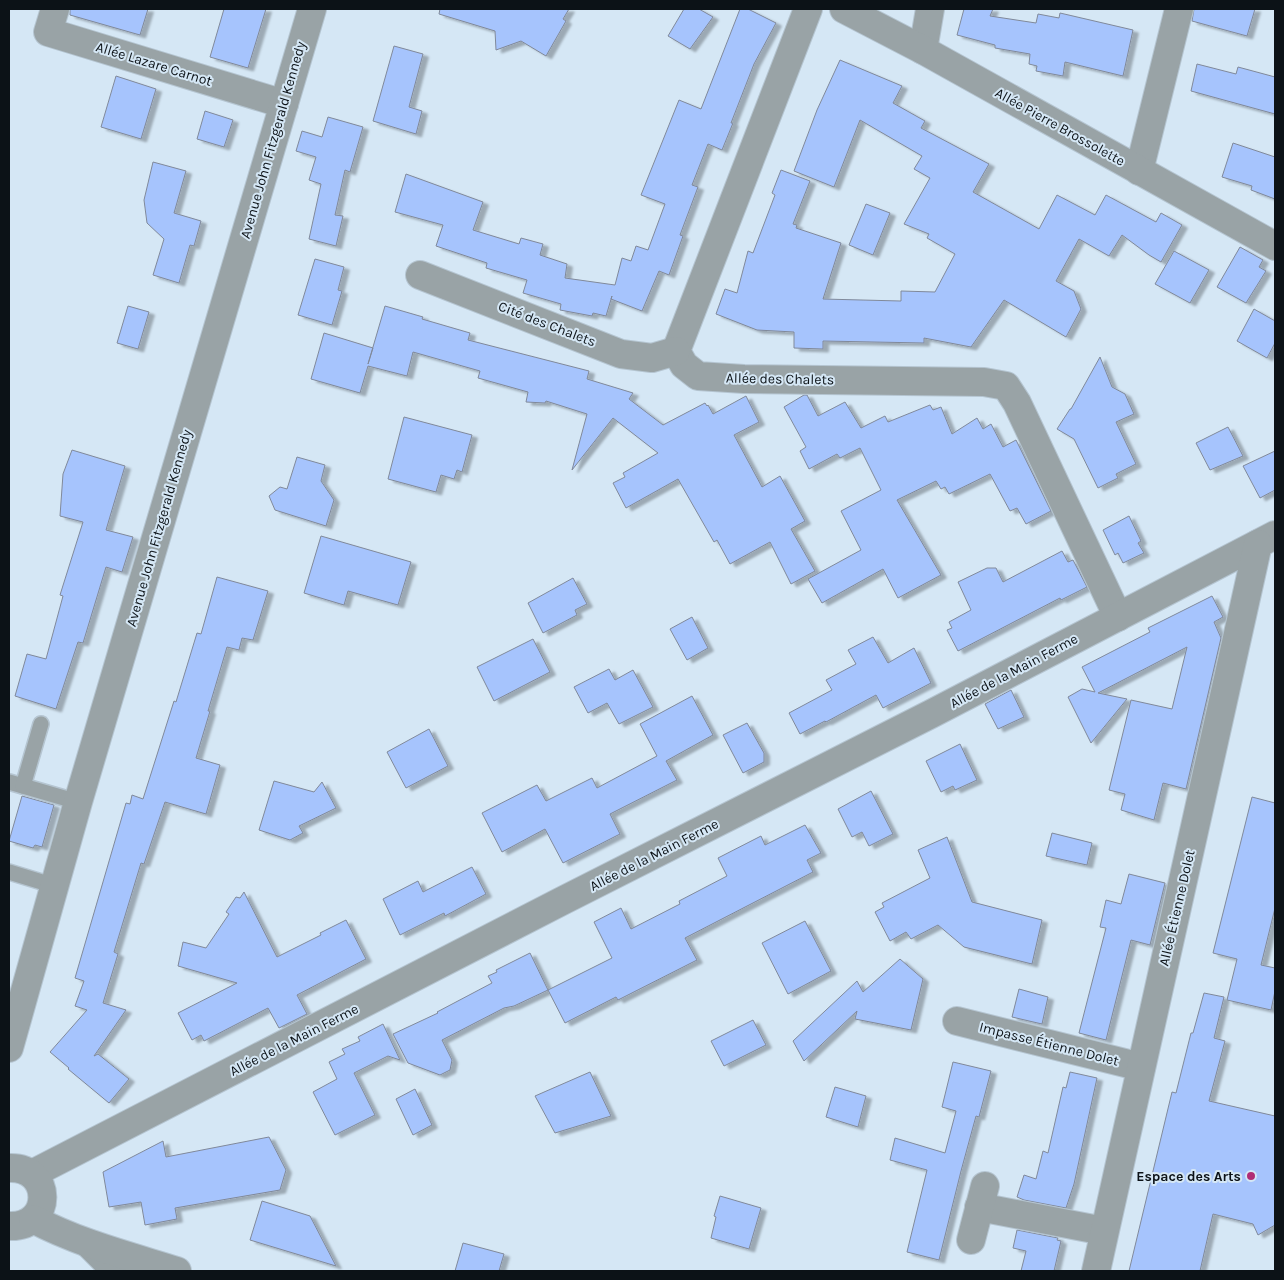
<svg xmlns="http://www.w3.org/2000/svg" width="1284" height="1280" font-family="Karla,sans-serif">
<defs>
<filter id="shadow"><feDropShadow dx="5.5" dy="3" stdDeviation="1" flood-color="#0004"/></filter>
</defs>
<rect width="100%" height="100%" fill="#d5e7f5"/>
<!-- building -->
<g fill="#a6c4fd" stroke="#80899a" filter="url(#shadow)">
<path d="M70,9H148L140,35L70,15Z"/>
<path d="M224,9H266L248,68L210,57Z"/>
<path d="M440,9H569L563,19L566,21L546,56L521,41L496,50L495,31L439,14Z"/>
<path d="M684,9H699L713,17L690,49L668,36Z"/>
<path d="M740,9H748L776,23L754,64L731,123H733L722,150L708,144L692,185L698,187L680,235L683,236L669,275L659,271L642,311L611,299L612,296L606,316L593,313L592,316L560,310L561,304L523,293L527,280L486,268L487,263L436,246L443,225L395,212L406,174L483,202L473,230L519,244L521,238L543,244L540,255L567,264L565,278L615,285L622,258L631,261L636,246L648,250L665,204L641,195L679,100L701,109Z"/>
<path d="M964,9H993L990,16L1036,23L1038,14L1059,18L1060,13L1133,30L1123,76L1065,62L1063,76L1036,71L1037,66L1029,64L1030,54L995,48V45L957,35Z"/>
<path d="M1194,9H1255L1247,36L1192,21Z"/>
<path d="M394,46L423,54L409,107L422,111L416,134L373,121Z"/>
<path d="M840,60L902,86L893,103L925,121L921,128L989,164L973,192L1039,229L1057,195L1095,215L1106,195L1156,222L1161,213L1182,225L1161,262L1149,255L1122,235L1109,256L1079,239L1056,281L1074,291L1081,309L1066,337L1004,300L971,347L924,338V343L823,341V349L794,348V332L757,330L716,314L725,289L737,293L748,251L753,253L775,195L772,193L781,170L810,181L793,224L797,225L796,228L841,243L823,299L901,301V291L935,292L955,254L927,238L929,234L904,224L930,178L914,169L922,156L860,120L834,187L794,171L817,110Z"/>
<path d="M1197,64L1236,74L1238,67L1275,77V114L1191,91Z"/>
<path d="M116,76L156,89L141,139L101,127Z"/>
<path d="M205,111L233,120L224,147L197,139Z"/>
<path d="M328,117L363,127L350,172L345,170L335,215L343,216L336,246L309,239L321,184L309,180L316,157L296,151L302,131L322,137Z"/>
<path d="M1233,143L1275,157V199L1251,190L1252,186L1222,177Z"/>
<path d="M153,162L186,171L174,213L201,221L194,246L190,245L179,283L153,275L164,239L147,223L144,200Z"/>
<path d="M866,204L890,213L873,255L849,245Z"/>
<path d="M1240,247L1263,260L1259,267L1266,271L1246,303L1217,287Z"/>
<path d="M1174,251L1209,270L1190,303L1155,284Z"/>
<path d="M315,259L344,267L338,290L342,291L332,325L298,315Z"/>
<path d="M128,306L149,312L138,349L117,343Z"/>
<path d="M385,306L423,317L422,319L470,333L468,340L589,371L587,379L633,393L629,399L663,425L705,403L707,406L708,405L713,414L746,396L759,422L734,435L762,487L780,476L805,521L791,529L815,571L791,584L770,542L730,564L717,540L714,542L678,479L626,508L613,483L625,477L623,473L658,453L613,418L572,470L587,414L546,401L545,403L526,402L528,392L478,378L480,371L413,352L407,376L368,366L360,393L311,379L324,333L373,348L368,364Z"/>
<path d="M1254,309L1275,321V343L1267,358L1237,341Z"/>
<path d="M1100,357L1112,387L1125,394L1134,414L1116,422L1136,464L1116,474L1118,478L1098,488L1074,439L1057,429L1070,409H1071Z"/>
<path d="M804,395H807L818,416L845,402L861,428L885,416L888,422L930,405L933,410L941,407L952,434L977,418L983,429L991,424L1003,447L1016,440L1051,511L1026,524L1017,508L1010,511L990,474L949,494L945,487L941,489L936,481L897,500L941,575L898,598L883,569L822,603L808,579L861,550L841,511L881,490L860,448L840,458L837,454L809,469L800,451L806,447L784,407Z"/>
<path d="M404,417L472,435L462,472L457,470L454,479L441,475L436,492L388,479Z"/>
<path d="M1228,427L1243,456L1210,470L1196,443Z"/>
<path d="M72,450L125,466L106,530L133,537L122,572L106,567L83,643L78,642L56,709L15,696L27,654L46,659L63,596L60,595L83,522L60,516L63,474Z"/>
<path d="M1275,451V490L1260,498L1243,466Z"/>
<path d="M297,457L325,465L321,481L334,500L326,526L275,510L269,496L280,487L287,489Z"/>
<path d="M1129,516L1141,541L1138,543L1144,553L1123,563L1118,553L1115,555L1103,530Z"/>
<path d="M321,536L411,562L398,605L348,591L344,605L304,593Z"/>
<path d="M1062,551L1068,562L1073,560L1087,587L1061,600L1060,598L958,651L947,630L952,628L949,622L971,610L958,582L987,568H996L1003,582Z"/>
<path d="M217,577L268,591L253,640L242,638L239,650L227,647L208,711H210L196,758L220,765L206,814L165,802L144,864L141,863L114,952L118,954L103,1003L126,1010L94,1056L98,1054L129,1079L109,1103L68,1069L69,1068L50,1052L87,1010L75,1006L84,981L75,978L126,803L130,804L132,795L143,799L174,701L176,702L197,633L201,634Z"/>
<path d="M573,578L587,604L575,610L577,615L543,633L528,603Z"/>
<path d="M1212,596L1223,617L1214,622L1221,638L1186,789L1163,783L1154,820L1121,810L1125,794L1109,790L1131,700L1172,709L1187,647L1098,693L1127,699L1091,743L1068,697L1082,689L1095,692L1082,667L1150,632L1148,628Z"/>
<path d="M692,617L708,648L687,660L670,629Z"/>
<path d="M873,637L888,663L914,648L931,683L883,708L876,695L826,722L825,721L800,734L789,713L832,690L826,680L856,664L848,650Z"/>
<path d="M533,639L550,672L494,701L477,667Z"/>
<path d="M609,669L615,680L633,670L653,707L619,724L607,703L588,713L574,687Z"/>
<path d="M1011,690L1024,717L998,729L985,704Z"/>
<path d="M692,696L713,735L666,761L677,780L610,814L620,834L563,863L545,829L502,852L482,813L537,785L546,801L592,778L597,788L657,756L640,724Z"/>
<path d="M747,723L764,753V762L743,773L723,735Z"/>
<path d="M429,729L448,766L406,788L387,752Z"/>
<path d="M960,744L977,780L955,790L953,786L941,792L926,761Z"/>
<path d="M274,781L314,792L322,782L336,808L299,826L303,833L290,840L259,830Z"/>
<path d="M871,791L893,834L869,846L862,832L852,837L838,809Z"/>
<path d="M22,796L54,805L42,847L35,845L33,848L9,841Z"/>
<path d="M1252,797L1275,803V908L1261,965L1275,968V991L1271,1010L1227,1000L1237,959L1213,953Z"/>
<path d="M805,825L821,853L807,860L813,872L685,938L697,960L618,1000L616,997L565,1023L548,990L612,958L594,922L621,908L631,929L680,904L679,901L727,876L718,858L761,836L765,845Z"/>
<path d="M1052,833L1092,843L1087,865L1046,856Z"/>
<path d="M947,837L972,902L1042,920L1032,964L964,947L938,925L911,939L906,932L890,941L875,912L884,907L882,903L930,878L918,850Z"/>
<path d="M472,867L486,894L445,916L444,913L400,935L383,899L418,881L423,892Z"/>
<path d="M1129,874L1165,883L1150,945L1131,940L1106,1040L1079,1033L1106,928L1100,927L1106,900L1121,904Z"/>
<path d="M244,892L277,957L321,935L320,933L346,920L366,959L297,995L307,1014L279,1028L268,1008L204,1041L201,1035L192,1040L178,1013L237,983L178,966L183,942L206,948L229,914L226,912L236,897L240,898Z"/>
<path d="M805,921L831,971L788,994L762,943Z"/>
<path d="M530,953L548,990L514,1006L504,1008L442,1040L452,1060L450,1070L440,1075L408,1063L393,1034L438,1013L437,1012L492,983L488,976L497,972L496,970Z"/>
<path d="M900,959L923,979L911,1030L855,1019L857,1011L804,1061L793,1041L857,981L863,992Z"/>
<path d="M1019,989L1048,997L1042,1024L1012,1017Z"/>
<path d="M1204,993L1224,997L1214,1038L1225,1041L1209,1101L1275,1116V1225L1258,1235L1253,1224L1213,1214L1200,1271H1129L1172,1092L1176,1093L1191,1033H1193Z"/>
<path d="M753,1020L766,1045L724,1066L711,1041Z"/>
<path d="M383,1024L400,1060L388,1056L354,1073L375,1115L335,1135L313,1092L337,1079L329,1062L345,1054L342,1049L360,1041L358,1037Z"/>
<path d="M953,1062L991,1071L979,1117L976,1116L961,1171L939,1260L907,1252L927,1170L890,1160L895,1138L945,1153L956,1111L942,1107Z"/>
<path d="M590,1072L611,1116L555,1133L535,1096Z"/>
<path d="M1070,1072L1097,1078L1074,1184L1066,1208L1024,1200L1017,1197L1024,1175L1036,1179L1043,1151L1048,1153L1063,1087L1066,1088Z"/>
<path d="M835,1087L866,1096L858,1127L826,1117Z"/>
<path d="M415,1089L432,1125L413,1135L396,1099Z"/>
<path d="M269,1137L286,1170L280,1190L175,1208L177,1219L145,1225L141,1202L109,1207L103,1172L163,1141L166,1157Z"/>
<path d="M720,1196L761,1208L749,1249L711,1238L716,1217L714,1216Z"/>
<path d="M262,1201L310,1216L336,1266L250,1240Z"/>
<path d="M1017,1230L1058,1238L1057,1240L1061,1241L1054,1271H1021L1026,1251L1013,1248Z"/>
<path d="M463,1243L504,1254L499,1271H455Z"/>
</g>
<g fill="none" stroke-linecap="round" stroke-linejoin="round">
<!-- service casing -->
<g stroke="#b5c5d1" stroke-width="18">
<g id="service">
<path d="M9,782L78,802"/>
<path d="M23,786L41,724"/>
<path d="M9,872L55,886"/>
</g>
</g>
<!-- minor casing -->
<g stroke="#b5c5d1" stroke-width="30">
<g id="minor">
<path d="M55,9L48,32L284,104"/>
<path d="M808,9L676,351L684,365L698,376L744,379L984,382L1006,386L1017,403L1118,617"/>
<path d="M923,50L930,9"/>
<path d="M1139,171L1179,9"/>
<path d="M420,275L621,354L652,358L676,351"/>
<path d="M957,1021L1141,1067"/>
<path d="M9,1048L78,802L312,9"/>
<path d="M32,1174L562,901L931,714L1275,535"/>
<path d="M979,1207L1104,1231"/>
<path d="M971,1240L985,1186"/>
<path d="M89,1244L116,1271"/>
<path d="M1096,1271L1258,544"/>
</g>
</g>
<!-- tertiary casing -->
<g stroke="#b5c5d1" stroke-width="30">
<g id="tertiary">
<path d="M844,9L923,50L1275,246"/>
<path d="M9,1168C53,1166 54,1228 9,1226"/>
<path d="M33,1219C78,1243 129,1256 177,1271"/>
</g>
</g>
<!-- service -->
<use href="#service" stroke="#99a3a6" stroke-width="15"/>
<!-- minor -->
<use href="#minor" stroke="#99a3a6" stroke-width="28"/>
<!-- tertiary -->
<use href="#tertiary" stroke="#99a3a6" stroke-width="28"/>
</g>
<!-- markers -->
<circle fill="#b02d75" stroke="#d5e7f5" stroke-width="2" cx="1251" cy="1176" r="5"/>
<g text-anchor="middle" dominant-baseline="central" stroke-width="4" stroke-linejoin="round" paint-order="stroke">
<!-- street labels -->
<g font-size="14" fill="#0c1217" stroke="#d5e7f5">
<text transform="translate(154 64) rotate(17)">Allée Lazare Carnot</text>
<text transform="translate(1060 127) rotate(29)">Allée Pierre Brossolette</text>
<text transform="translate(273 140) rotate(-74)">Avenue John Fitzgerald Kennedy</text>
<text transform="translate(547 324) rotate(21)">Cité des Chalets</text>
<text transform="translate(780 379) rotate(1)">Allée des Chalets</text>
<text transform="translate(159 528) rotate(-74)">Avenue John Fitzgerald Kennedy</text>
<text transform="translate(1014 671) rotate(-28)">Allée de la Main Ferme</text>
<text transform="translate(654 855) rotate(-27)">Allée de la Main Ferme</text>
<text transform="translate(1177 908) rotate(-77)">Allée Étienne Dolet</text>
<text transform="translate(294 1040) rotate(-27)">Allée de la Main Ferme</text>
<text transform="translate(1049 1044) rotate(14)">Impasse Étienne Dolet</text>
</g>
<!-- poi labels -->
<g font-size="14" font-weight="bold" fill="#0c1217" stroke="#d5e7f5" text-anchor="end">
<text x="1241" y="1176">Espace des Arts</text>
</g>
</g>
<!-- border -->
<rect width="1284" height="1280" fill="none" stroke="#0c1217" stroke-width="20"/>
</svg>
